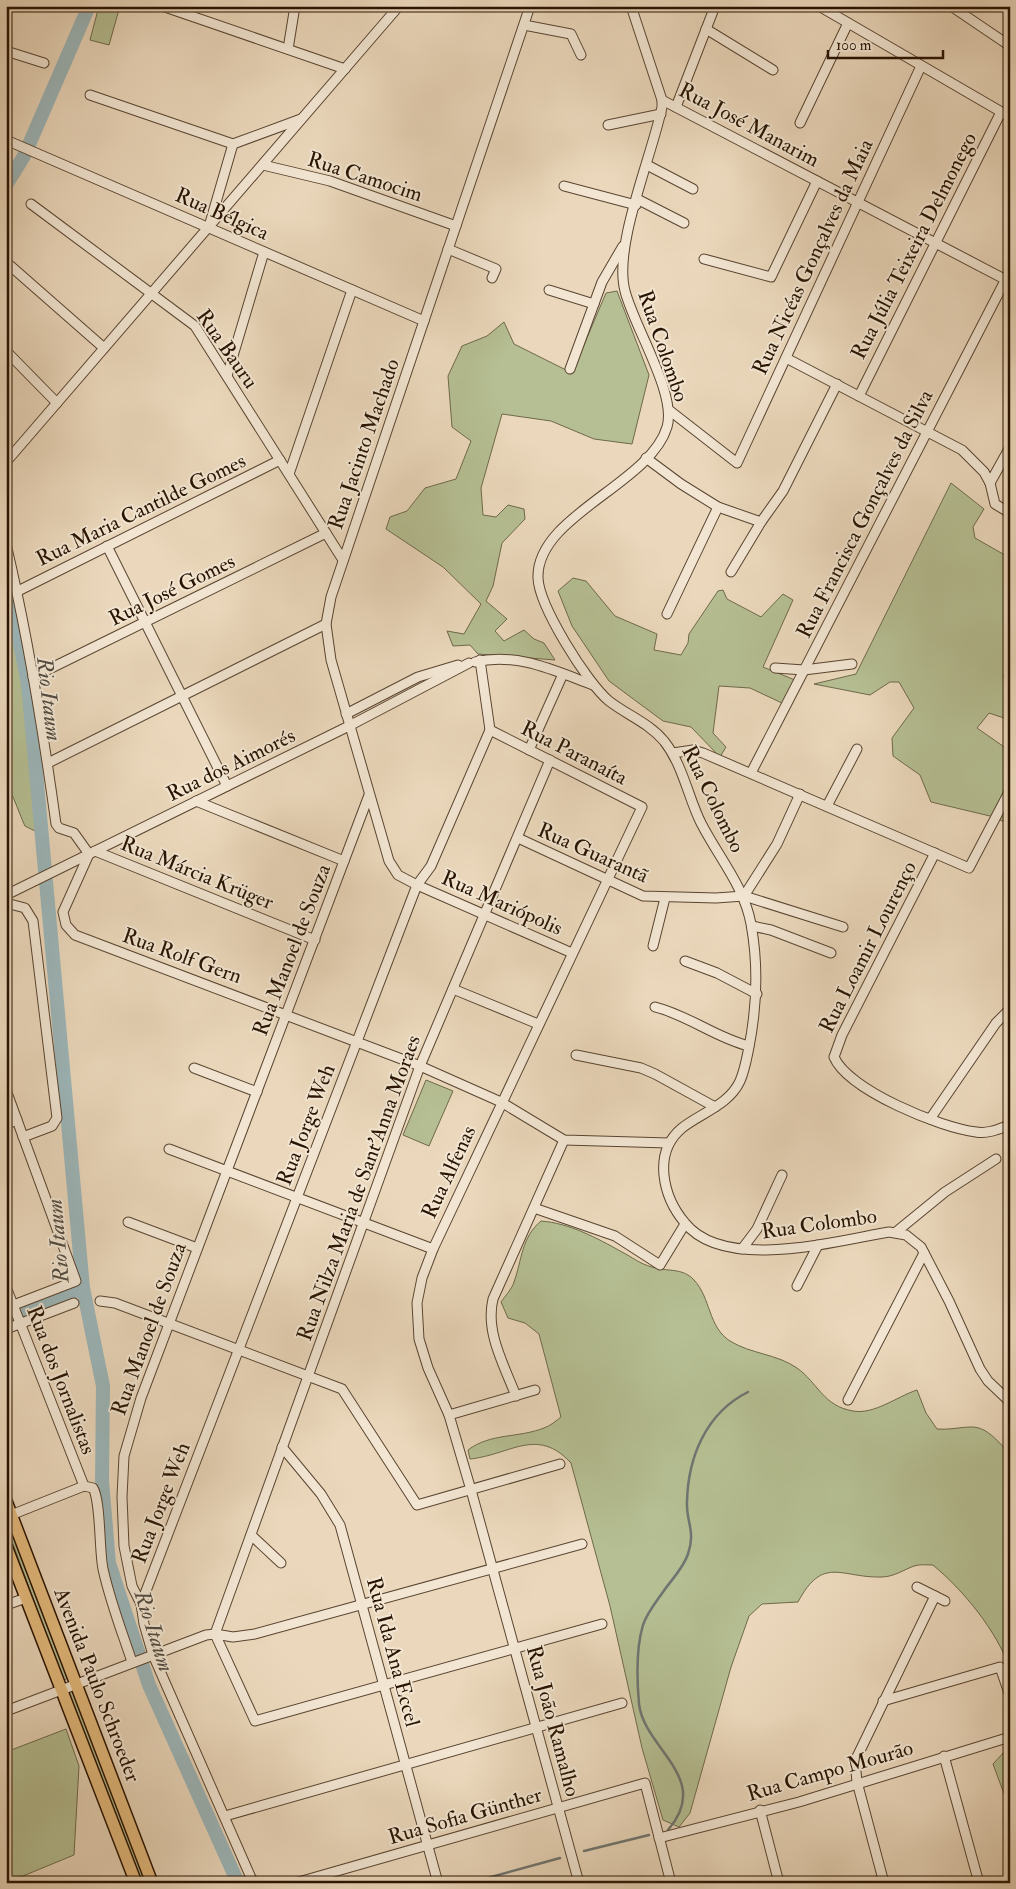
<svg xmlns="http://www.w3.org/2000/svg" width="1016" height="1889" font-family="'IM FELL Double Pica',serif">
<rect width="100%" height="100%" fill="#ebd8bc"/>
<filter id="stains"><feTurbulence type="fractalNoise" baseFrequency=".004" numOctaves="4"/><feColorMatrix values="0 0 0 0 .2 0 0 0 0 .09 0 0 0 0 .02 0 0 0 .5 -.17"/></filter>
<radialGradient id="worn" r=".72"><stop offset=".6" stop-color="#630" stop-opacity="0"/><stop offset="1" stop-color="#630" stop-opacity=".3"/></radialGradient>
<!-- green -->
<g fill="#b5bf93" stroke="#6e694a">
<path d="M99,6H120L109,45L90,40Z"/>
<path d="M617,291L649,375L632,444L594,439L551,421L502,414L481,488L483,515L496,517L508,505L524,509L525,519L502,543L493,586L486,601L507,619L495,631L504,641L524,630L534,639L544,643L555,660L478,654L470,645L453,646L447,631L464,634L481,604L443,567L386,529L390,517L407,511L425,488L456,479L471,441L452,427L448,376L462,346L487,336L504,322L514,344L572,373L606,293Z"/>
<path d="M951,483L984,509L973,527L975,538L1010,558V662L1003,677L1010,680V720L989,713L977,728L1010,751V824L990,816L931,802L920,775L893,756L892,738L914,708L899,682H890L870,695L814,684L856,674Z"/>
<path d="M573,578L586,581L615,616L657,634L654,650L681,655L688,643L689,634L718,591L723,590L727,599L761,617L783,594L793,600L763,667L795,680L784,704L750,688L719,686L713,733L726,747L720,757L691,727L663,721L609,681L572,626L558,591Z"/>
<path d="M6,584L30,724L37,832L25,826C21,818 10,787 6,783Z"/>
<path d="M426,1080L453,1091L429,1146L403,1135Z"/>
<path d="M541,1221C569,1223 597,1238 622,1252C632,1257 640,1264 652,1267C666,1272 682,1267 694,1280C711,1298 708,1327 730,1341C751,1354 777,1354 797,1368C818,1383 823,1406 853,1411C874,1415 898,1396 917,1390L926,1413L937,1429C951,1430 960,1427 972,1427C988,1427 1000,1444 1010,1454V1668C995,1629 965,1592 933,1565C927,1565 920,1564 914,1566C903,1570 894,1577 881,1577C841,1578 823,1555 798,1602L762,1604L749,1616L731,1667L690,1813L679,1827L663,1820L642,1748L610,1606L571,1463C537,1426 510,1455 470,1459L468,1450C490,1433 519,1438 544,1428C550,1426 556,1421 561,1417L539,1334L525,1323L508,1318L501,1302C505,1296 512,1289 514,1282C522,1260 521,1238 541,1221Z"/>
<path d="M6,1525L10,1526L67,1678L65,1680H63Z"/>
<path d="M72,1691L73,1692L147,1883H141L68,1694Z"/>
<path d="M66,1729L79,1766L74,1855L6,1883V1752Z"/>
<path d="M1010,1750V1810L993,1764L1005,1751Z"/>
</g>
<g fill="none" stroke-linecap="round" stroke-linejoin="round">
<!-- stream -->
<g stroke="#6e7571" stroke-width="2.5">
<path d="M668,1830C713,1778 644,1749 639,1704C637,1681 636,1648 643,1625C647,1613 656,1602 663,1592C671,1580 683,1569 688,1554C696,1531 686,1522 687,1502C688,1457 706,1413 748,1392"/>
<path d="M584,1851L649,1835"/>
<path d="M469,1883L560,1858"/>
</g>
<!-- river -->
<g stroke="#9cb7bb" stroke-width="14">
<path d="M6,185L24,156L89,6"/>
<path d="M6,573L28,684L83,1288L103,1386L102,1481L109,1563L149,1685L238,1883"/>
<path d="M6,1318L83,1288"/>
</g>
<!-- minor casing -->
<g stroke="#594430" stroke-width="11">
<g id="minor">
<path d="M162,6L345,69"/>
<path d="M530,6L331,597L326,624L331,660L389,861L398,875L417,885L572,953"/>
<path d="M631,6L662,100V107C652,156 613,246 625,291C634,327 677,394 667,427C650,484 536,516 538,578C539,606 587,683 609,701C627,715 649,723 664,741C683,765 688,797 701,823C719,858 744,886 751,924C759,968 757,1009 748,1052C746,1062 744,1072 740,1081C729,1105 701,1113 682,1128C652,1153 663,1197 685,1223C724,1272 836,1241 889,1232L906,1235L921,1247L949,1301L980,1369L988,1381L1010,1402"/>
<path d="M819,6L1010,117"/>
<path d="M951,6L1010,46"/>
<path d="M524,25L571,34L581,55"/>
<path d="M706,29L773,70"/>
<path d="M288,49L295,6"/>
<path d="M6,51L44,63"/>
<path d="M90,95L233,144"/>
<path d="M662,100L1010,282"/>
<path d="M676,107L715,6"/>
<path d="M800,123L848,23"/>
<path d="M608,125L661,114"/>
<path d="M6,140L424,321"/>
<path d="M233,144L301,119"/>
<path d="M263,165L330,181L456,226"/>
<path d="M647,165L693,189"/>
<path d="M564,186L636,205"/>
<path d="M637,199L684,223"/>
<path d="M31,204L195,326L343,560"/>
<path d="M210,223L233,144"/>
<path d="M448,249L496,269L492,278"/>
<path d="M704,259L771,277L817,181"/>
<path d="M6,262L104,348"/>
<path d="M549,290L594,304"/>
<path d="M6,351L57,403"/>
<path d="M786,358L962,450L984,472L990,483L995,504L1010,513"/>
<path d="M570,369L602,282L623,246"/>
<path d="M227,376L264,252"/>
<path d="M859,396L1001,112"/>
<path d="M669,410L737,463L921,66"/>
<path d="M646,458L681,484L718,507L761,522"/>
<path d="M6,462L399,6"/>
<path d="M289,474L352,290"/>
<path d="M990,483L1010,447"/>
<path d="M6,544C28,636 43,730 56,824L59,828L74,833L89,854L63,912L66,925L75,935L420,1066L501,1102L564,1140L669,1143"/>
<path d="M107,546L227,786"/>
<path d="M731,572L761,522L783,491L837,384"/>
<path d="M18,591L280,460"/>
<path d="M667,614L718,507"/>
<path d="M475,662C517,652 555,671 593,685"/>
<path d="M775,668L804,670L852,664"/>
<path d="M33,677L326,533"/>
<path d="M346,714L418,677L458,665"/>
<path d="M490,730L642,807L433,1249L422,1278L417,1303L419,1339L428,1368L449,1415L471,1490L579,1883"/>
<path d="M529,750L563,674"/>
<path d="M673,753L693,750L703,753L969,868L1010,790"/>
<path d="M48,763L326,624"/>
<path d="M751,773L1010,271"/>
<path d="M196,801L344,861"/>
<path d="M827,806L857,749"/>
<path d="M518,838L643,896L716,898L744,896L843,927"/>
<path d="M95,851L315,940"/>
<path d="M935,853L842,1035L834,1057C848,1090 941,1128 976,1132C988,1134 999,1129 1010,1125"/>
<path d="M6,895L349,726L469,663"/>
<path d="M744,896L777,844L800,794"/>
<path d="M6,903L25,908L33,921L57,1118L52,1126L23,1137"/>
<path d="M752,926L771,930L831,953"/>
<path d="M653,946L665,898"/>
<path d="M685,961L717,973L757,994"/>
<path d="M453,989L538,1024"/>
<path d="M655,1007C688,1015 716,1038 749,1046"/>
<path d="M576,1055L641,1068L655,1074L715,1107"/>
<path d="M194,1068L257,1092"/>
<path d="M6,1090L76,1281L6,1308"/>
<path d="M930,1119L996,1023L1010,1009"/>
<path d="M6,1124L17,1120"/>
<path d="M169,1149L433,1249"/>
<path d="M534,1208L615,1236L660,1265L685,1224"/>
<path d="M128,1222L197,1248"/>
<path d="M896,1232L945,1192L996,1159"/>
<path d="M742,1249L757,1229L782,1175"/>
<path d="M797,1286L818,1245"/>
<path d="M6,1287L84,1486"/>
<path d="M100,1301L115,1303L342,1389L417,1505L560,1464"/>
<path d="M6,1329L74,1303"/>
<path d="M516,1396C504,1365 485,1332 493,1299L564,1140"/>
<path d="M848,1400L924,1253"/>
<path d="M449,1415L535,1390"/>
<path d="M282,1447L321,1494L340,1525L438,1883"/>
<path d="M84,1486L93,1488C101,1501 99,1550 103,1569C110,1601 122,1632 132,1662"/>
<path d="M6,1517L84,1486"/>
<path d="M251,1535L281,1563"/>
<path d="M917,1587L945,1601"/>
<path d="M141,1604L417,885L431,866L490,730L480,660"/>
<path d="M6,1605L26,1598"/>
<path d="M215,1634L420,1066L550,760"/>
<path d="M215,1634L255,1721L602,1624"/>
<path d="M883,1701L1000,1667L1010,1696"/>
<path d="M6,1711L206,1635L215,1634L233,1637L255,1634L582,1544"/>
<path d="M944,1756L979,1883"/>
<path d="M760,1810L779,1883"/>
<path d="M225,1816L622,1703"/>
<path d="M659,1838L799,1802L1010,1737"/>
<path d="M252,1880L153,1655L144,1624L141,1604L132,1586L124,1546L122,1497L124,1456L141,1398L369,795"/>
<path d="M295,1883L645,1783L671,1883"/>
<path d="M884,1883L857,1782L855,1761L935,1596"/>
</g>
</g>
<!-- major casing -->
<g stroke="#281301" stroke-width="14">
<g id="major">
<path d="M6,1501L152,1883"/>
<path d="M6,1546L136,1883"/>
</g>
</g>
<!-- minor -->
<use href="#minor" stroke="#f2e6d3" stroke-width="9"/>
<!-- major -->
<use href="#major" stroke="#e6bc7e" stroke-width="11"/>
</g>
<g text-anchor="middle" dominant-baseline="central" stroke-width="4" stroke-linejoin="round" paint-order="stroke">
<!-- street labels -->
<g font-size="21" fill="#281301" stroke="#f2e6d3">
<text transform="translate(749 125) rotate(28)">Rua José Manarim</text>
<text transform="translate(365 177) rotate(18)">Rua Camocim</text>
<text transform="translate(222 214) rotate(24)">Rua Bélgica</text>
<text transform="translate(914 246) rotate(-63)">Rua Júlia Teixeira Delmonego</text>
<text transform="translate(813 257) rotate(-65)">Rua Nicéas Gonçalves da Maia</text>
<text transform="translate(663 346) rotate(71)">Rua Colombo</text>
<text transform="translate(227 349) rotate(55)">Rua Bauru</text>
<text transform="translate(364 444) rotate(-71)">Rua Jacinto Machado</text>
<text transform="translate(141 510) rotate(-26)">Rua Maria Cantilde Gomes</text>
<text transform="translate(865 514) rotate(-63)">Rua Francisca Gonçalves da Silva</text>
<text transform="translate(172 590) rotate(-26)">Rua José Gomes</text>
<text transform="translate(574 753) rotate(27)">Rua Paranaíta</text>
<text transform="translate(231 765) rotate(-26)">Rua dos Aimorés</text>
<text transform="translate(713 799) rotate(64)">Rua Colombo</text>
<text transform="translate(593 853) rotate(24)">Rua Guarantã</text>
<text transform="translate(197 873) rotate(22)">Rua Márcia Krüger</text>
<text transform="translate(502 903) rotate(24)">Rua Mariópolis</text>
<text transform="translate(868 947) rotate(-63)">Rua Loamir Lourenço</text>
<text transform="translate(292 950) rotate(-69)">Rua Manoel de Souza</text>
<text transform="translate(182 956) rotate(20)">Rua Rolf Gern</text>
<text transform="translate(306 1125) rotate(-69)">Rua Jorge Weh</text>
<text transform="translate(449 1172) rotate(-65)">Rua Alfenas</text>
<text transform="translate(359 1188) rotate(-70)">Rua Nilza Maria de Sant'Anna Moraes</text>
<text transform="translate(819 1224) rotate(-8)">Rua Colombo</text>
<text transform="translate(149 1329) rotate(-70)">Rua Manoel de Souza</text>
<text transform="translate(61 1380) rotate(69)">Rua dos Jornalistas</text>
<text transform="translate(161 1503) rotate(-69)">Rua Jorge Weh</text>
<text transform="translate(393 1652) rotate(75)">Rua Ida Ana Eccel</text>
<text transform="translate(97 1685) rotate(69)">Avenida Paulo Schroeder</text>
<text transform="translate(553 1721) rotate(75)">Rua João Ramalho</text>
<text transform="translate(830 1771) rotate(-16)">Rua Campo Mourão</text>
<text transform="translate(465 1816) rotate(-16)">Rua Sofia Günther</text>
</g>
<!-- water labels -->
<g font-size="22" font-style="italic" fill="#514c42" stroke="#f2e6d3">
<text transform="translate(49 699) rotate(83)">Rio Itaum</text>
<text transform="translate(58 1241) rotate(-95)">Rio Itaum</text>
<text transform="translate(154 1631) rotate(72)">Rio Itaum</text>
</g>
</g>
<!-- margin -->
<rect width="1016" height="1889" fill="none" stroke="#ebd8bc" stroke-width="25"/>
<rect x="8" y="8" width="1001" height="1874" fill="none" stroke="#281301" stroke-width="2.5"/>
<rect x="12" y="12" width="991" height="1864" fill="none" stroke="#281301"/>
<!-- scale -->
<path d="M828 50v8h115v-8" fill="none" stroke="#281301" stroke-width="2.5"/>
<text x="836" y="50" font-size="15" fill="#281301" stroke="#f2e6d3" stroke-width="4" paint-order="stroke">100 m</text>
<rect width="100%" height="100%" filter="url(#stains)"/>
<rect width="100%" height="100%" fill="url(#worn)"/>
</svg>
